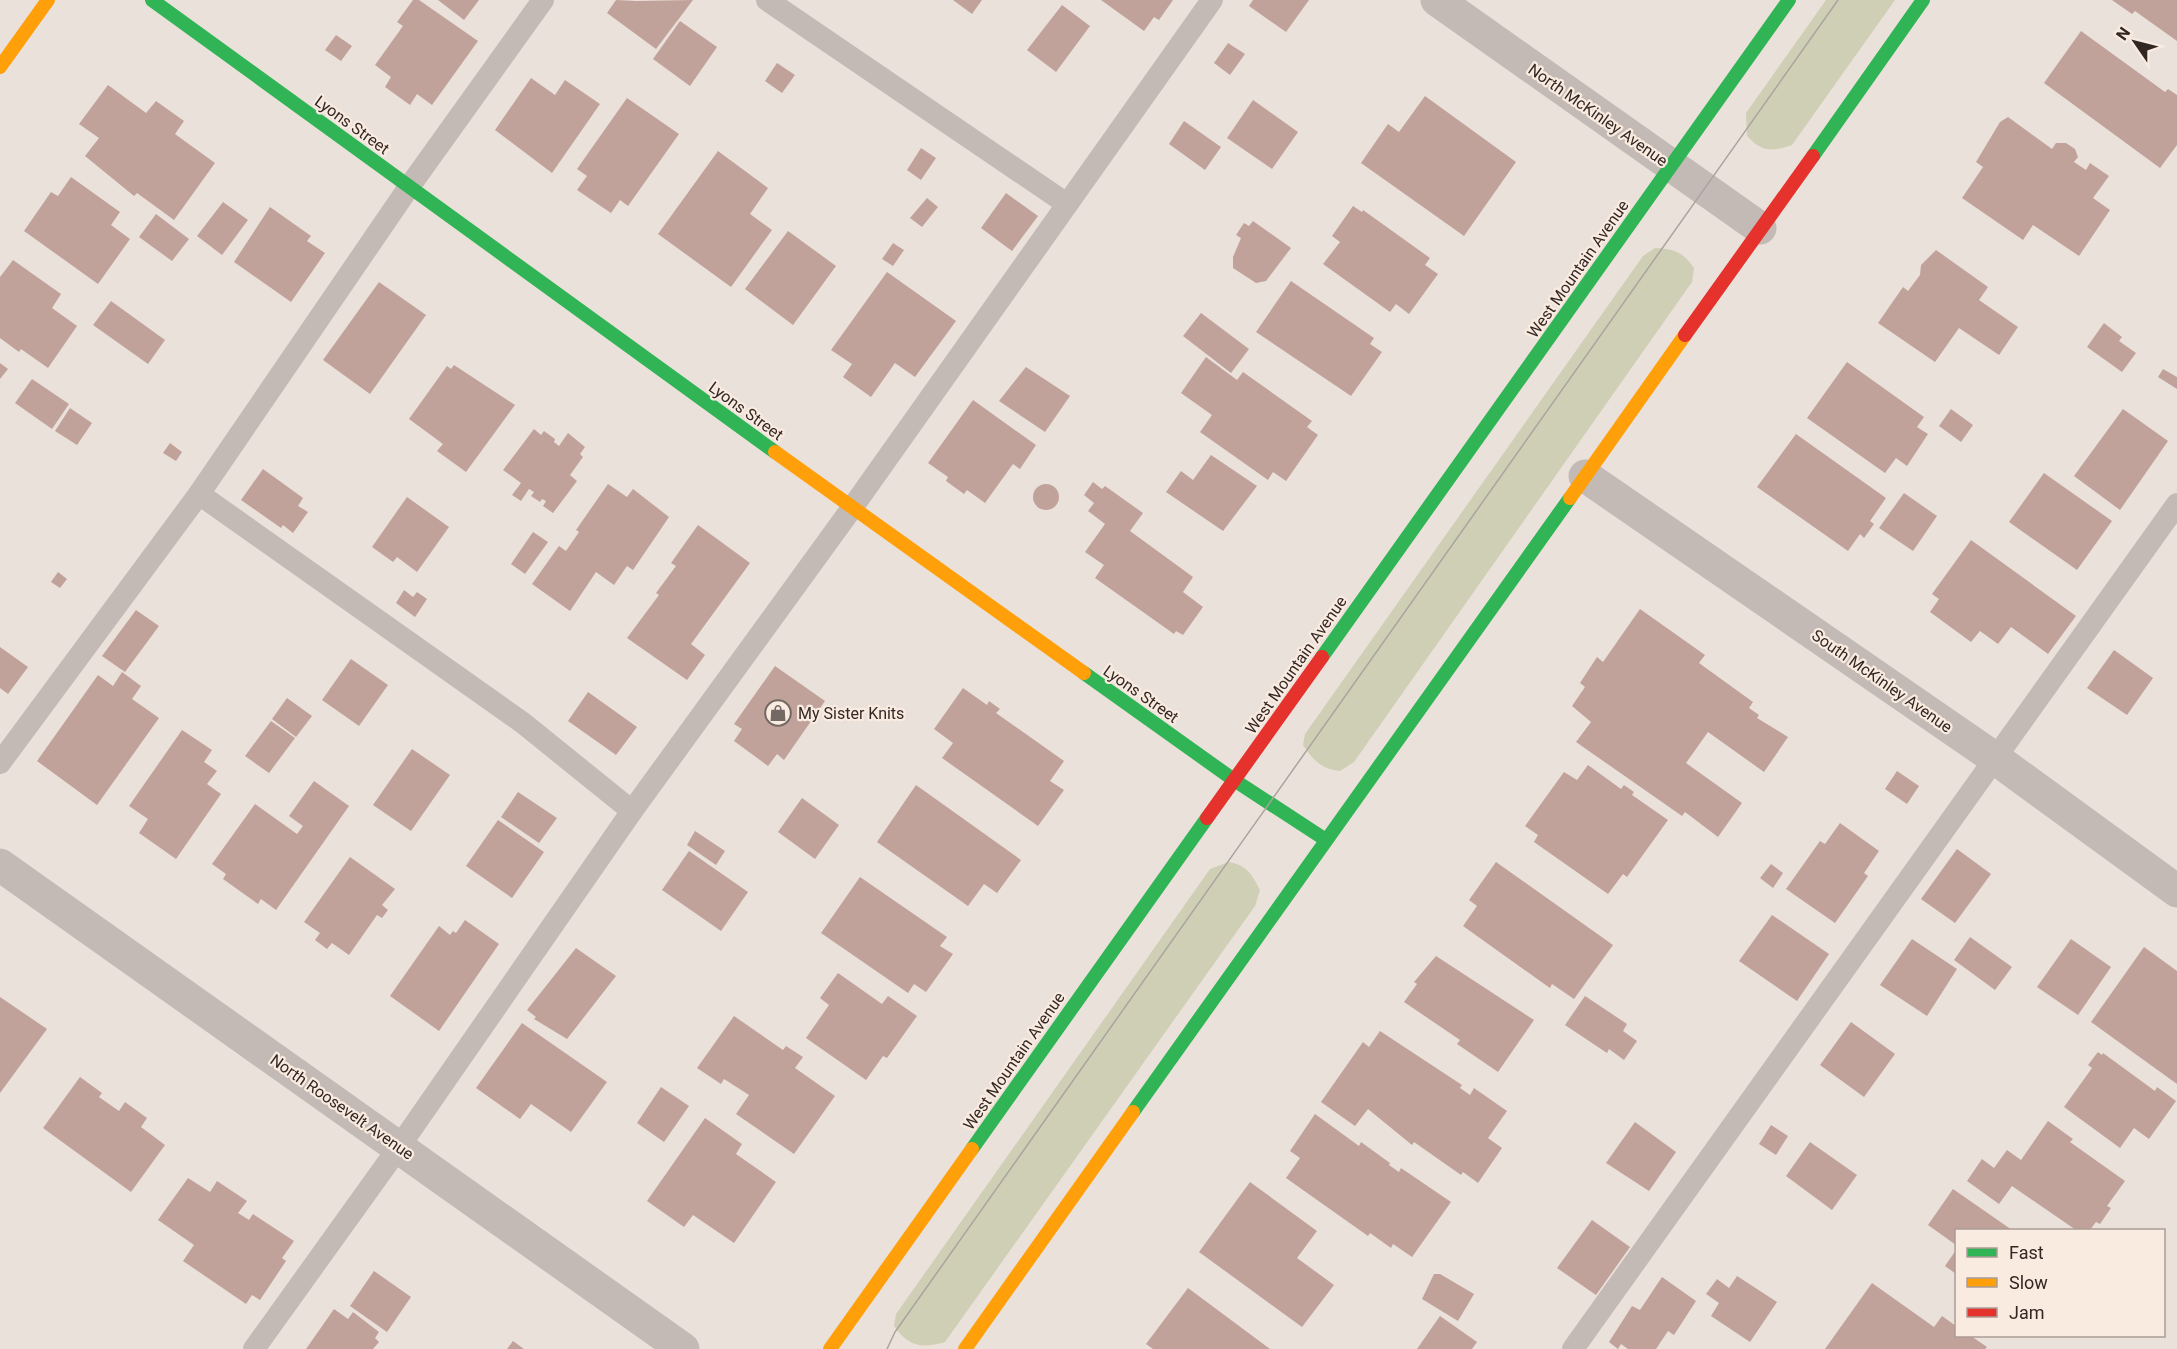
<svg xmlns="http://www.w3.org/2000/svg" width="2177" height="1349" font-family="Roboto,sans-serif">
<rect width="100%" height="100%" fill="#ebe1db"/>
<!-- green -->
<g fill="#cecfb4">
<path d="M1826,0H1895L1792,145C1771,152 1762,152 1747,136L1746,113Z"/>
<path d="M1655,248C1674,249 1683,252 1694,268L1692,282L1354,762L1340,771C1321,769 1313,760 1303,745L1305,734L1643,256Z"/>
<path d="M1229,862C1247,865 1252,875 1260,890L1255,906L945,1342C921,1349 908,1346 894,1326L896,1314L1210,869Z"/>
</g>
<!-- building -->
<g fill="#c0a29b">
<path d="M413,0H419L478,41L432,105L417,94L410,105L385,87L391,77L375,65L403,26L397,22Z"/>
<path d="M438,0H479L464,20Z"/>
<path d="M616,0L636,1L693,0L656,49L607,13Z"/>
<path d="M953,0H982L972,14Z"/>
<path d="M1101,0H1173L1159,20L1154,17L1144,31Z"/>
<path d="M1253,0H1309L1286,32L1249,6Z"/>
<path d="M2112,0H2177V41L2135,11L2132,14Z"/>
<path d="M1062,5L1090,26L1056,72L1027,50Z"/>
<path d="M680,21L717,47L690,86L653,59Z"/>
<path d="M2081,31L2165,92L2168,89L2177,95V145L2160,168L2044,83Z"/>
<path d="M336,35L352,46L341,61L325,50Z"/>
<path d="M1228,43L1245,54L1230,75L1214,63Z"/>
<path d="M777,63L795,75L782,93L765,81Z"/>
<path d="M531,78L555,95L565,80L600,104L552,173L495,130Z"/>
<path d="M108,85L146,113L156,101L184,121L175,134L215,163L174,220L137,193L134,196L85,156L99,138L79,124Z"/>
<path d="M1425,96L1516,162L1464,236L1361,163L1388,124L1399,132Z"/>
<path d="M627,98L679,134L628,206L620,200L611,213L577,190L587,176L577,169Z"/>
<path d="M1253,100L1298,132L1272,169L1227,138Z"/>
<path d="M2008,117L2052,149L2056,143H2066L2075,149L2078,157L2074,162L2086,170L2090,163L2109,176L2093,198L2110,210L2079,256L2033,225L2023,240L1962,198L1983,167L1976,162L2000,122Z"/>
<path d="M1184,121L1221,147L1205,170L1169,144Z"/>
<path d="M921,148L936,158L921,180L907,170Z"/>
<path d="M718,151L768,188L750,214L772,230L731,287L658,234Z"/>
<path d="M71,177L120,212L111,225L130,239L98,284L24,231L51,192L58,196Z"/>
<path d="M1006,193L1038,216L1012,251L981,228Z"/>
<path d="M927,198L938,207L922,227L910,218Z"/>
<path d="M223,202L248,220L222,255L197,236Z"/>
<path d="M1353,206L1362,212L1363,210L1430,258L1425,265L1438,274L1409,314L1396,304L1390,312L1323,264L1340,242L1332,236Z"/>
<path d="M270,207L311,236L307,241L325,253L291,302L234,262Z"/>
<path d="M156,214L189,239L172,261L139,237Z"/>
<path d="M1253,221L1291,248L1266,281L1256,283L1233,268V257L1241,238L1236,235L1244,223L1249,226Z"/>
<path d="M788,231L836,266L793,325L745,289Z"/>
<path d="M893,243L904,250L893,266L882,259Z"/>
<path d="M1936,250L1988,287L1979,300L2018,327L1999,355L1959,328L1935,362L1878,323L1903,287L1908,291L1920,275L1921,265Z"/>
<path d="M13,260L61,294L52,308L77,326L48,368L21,349L19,352L0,338V277Z"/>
<path d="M887,272L956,321L915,377L895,363L871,397L843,377L852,364L831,350Z"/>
<path d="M1291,281L1374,338L1370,344L1382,352L1351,396L1256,332Z"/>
<path d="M379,282L426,315L370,394L323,360Z"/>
<path d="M111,301L165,340L148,364L93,325Z"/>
<path d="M1201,313L1249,349L1231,373L1183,336Z"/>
<path d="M2104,323L2122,337L2119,341L2136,353L2122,372L2087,347Z"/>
<path d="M1206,357L1237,380L1243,372L1312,421L1307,427L1318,435L1286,481L1273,472L1268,480L1200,432L1212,415L1181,393Z"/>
<path d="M1847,362L1924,417L1917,427L1928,434L1907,466L1896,458L1885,473L1807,418Z"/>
<path d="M0,363L8,369L0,379Z"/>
<path d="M454,365L515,405L466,472L437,451L443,444L409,419L447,366L451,369Z"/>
<path d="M1026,367L1070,396L1045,432L999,401Z"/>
<path d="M2163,369L2177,377V389L2158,377Z"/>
<path d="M32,379L69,404L52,429L15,403Z"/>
<path d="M973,400L1036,445L1020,469L1013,464L985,503L967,490L964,494L946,481L948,477L928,463Z"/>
<path d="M70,408L92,423L77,445L55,431Z"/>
<path d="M1951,409L1973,425L1961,442L1939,426Z"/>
<path d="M2123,409L2168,441L2120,510L2074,476Z"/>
<path d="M534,429L541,435L544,431L555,439L554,442L559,446L568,433L585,447L580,454L583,457L570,475L577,481L553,513L543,506L546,501L542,499L540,502L531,496L534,492L529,489L521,501L512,495L521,483L503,470Z"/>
<path d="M1796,434L1886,498L1870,521L1874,524L1864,538L1860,534L1848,551L1757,487Z"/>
<path d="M170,443L182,452L176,461L163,453Z"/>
<path d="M1211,455L1257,486L1223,531L1166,492L1181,471L1193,480Z"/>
<path d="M263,469L303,498L298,506L308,512L293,533L283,525L281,528L241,500Z"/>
<path d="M2044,473L2112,521L2077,570L2009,522Z"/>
<path d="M1093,482L1102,489L1105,486L1143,513L1130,531L1193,577L1183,592L1203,607L1183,635L1176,631L1174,634L1095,578L1104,565L1085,552L1105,524L1088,511L1094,503L1084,495Z"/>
<path d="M608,484L627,497L633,489L669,517L633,570L627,566L614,585L596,572L570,611L532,584L559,546L566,551L579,532L576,530Z"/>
<circle cx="1046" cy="497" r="13"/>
<path d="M1904,493L1937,516L1913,551L1879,528Z"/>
<path d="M407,497L449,527L417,572L397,557L393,562L372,547Z"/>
<path d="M698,525L750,563L691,644L705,655L687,680L627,638L659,595L656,593L676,566L671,563Z"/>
<path d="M533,532L548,542L525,574L511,564Z"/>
<path d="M1971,540L2076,616L2048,654L2011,627L1998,644L1980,631L1971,642L1930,612L1939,599L1932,594Z"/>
<path d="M58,572L67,579L60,588L51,582Z"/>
<path d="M404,590L413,597L417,592L427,599L415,617L396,603Z"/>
<path d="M1640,609L1705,655L1699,663L1753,702L1749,708L1759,715L1757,718L1788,737L1764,772L1708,732L1686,763L1742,803L1718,837L1685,812L1682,816L1576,742L1591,722L1572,706L1585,687L1580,683L1597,657L1603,662Z"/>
<path d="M136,610L159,626L125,672L102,656Z"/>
<path d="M0,647L28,667L8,694L0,688Z"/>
<path d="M2114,650L2153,678L2127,715L2087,688Z"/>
<path d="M351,659L388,685L359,726L322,700Z"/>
<path d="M775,666L825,701L784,760L777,754L768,766L734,741L742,729L734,724Z"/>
<path d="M122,672L141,686L132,699L159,718L97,805L37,761L98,675L113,686Z"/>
<path d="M963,688L987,705L989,701L1000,709L996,713L1064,761L1050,781L1064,790L1038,826L942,758L953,743L934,729Z"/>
<path d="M588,692L637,727L616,755L568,721Z"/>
<path d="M287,698L312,716L296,737L272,719Z"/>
<path d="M271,721L295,738L269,773L245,756Z"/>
<path d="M182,730L212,750L204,762L217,771L207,784L221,794L176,859L139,833L148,819L129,806Z"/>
<path d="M412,749L450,775L411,831L373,805Z"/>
<path d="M1588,765L1621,789L1624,785L1634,792L1632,795L1668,820L1627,877L1623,874L1608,894L1534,842L1538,835L1525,826L1564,772L1577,780Z"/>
<path d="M1897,771L1919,786L1907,804L1885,789Z"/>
<path d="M314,781L349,806L276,910L261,899L258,904L223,879L226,874L212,864L255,804L297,834L303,826L289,816Z"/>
<path d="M916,785L1021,860L997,893L984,884L968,906L877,842Z"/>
<path d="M518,792L557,818L539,843L501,817Z"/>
<path d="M802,798L839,825L815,859L778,832Z"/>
<path d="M498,820L544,852L512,898L466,866Z"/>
<path d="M1840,823L1879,851L1864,873L1868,876L1835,923L1786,889L1820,841L1825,844Z"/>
<path d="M695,831L725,851L716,865L687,845Z"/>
<path d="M1957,849L1991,874L1955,923L1921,899Z"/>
<path d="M689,851L748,892L721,931L662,890Z"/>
<path d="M350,857L395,889L382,905L388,910L382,918L377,915L349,955L332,943L327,949L315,940L320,933L304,922Z"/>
<path d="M1496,862L1613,945L1574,999L1552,984L1550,988L1463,926L1477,906L1469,900Z"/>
<path d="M1771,864L1783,873L1773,888L1760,878Z"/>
<path d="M860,877L947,937L940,946L953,954L926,992L914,984L908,993L821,933Z"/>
<path d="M1772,915L1829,954L1797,1001L1739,961Z"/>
<path d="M465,920L499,944L439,1031L390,996L439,926L450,935L453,931L456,933Z"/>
<path d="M1970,937L2012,967L1995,990L1954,960Z"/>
<path d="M1912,939L1957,969L1927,1016L1880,985Z"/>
<path d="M2071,939L2111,967L2078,1015L2037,987Z"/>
<path d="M2144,947L2177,971V1084L2091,1022Z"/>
<path d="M576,948L616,976L567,1039L534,1019L536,1017L527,1010Z"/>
<path d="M1436,956L1534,1020L1498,1072L1457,1044L1460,1040L1404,1002L1417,984L1414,982Z"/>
<path d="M838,973L882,1004L888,996L917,1016L887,1058L883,1056L866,1080L806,1038L829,1005L820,998Z"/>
<path d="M1585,996L1627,1024L1623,1031L1637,1041L1624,1060L1609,1049L1607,1053L1565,1025Z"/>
<path d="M0,997L47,1029L0,1093Z"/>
<path d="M734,1016L783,1050L786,1046L803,1057L795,1068L835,1096L794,1154L736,1114L749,1095L724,1079L721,1084L697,1068Z"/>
<path d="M1851,1022L1895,1054L1864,1097L1820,1065Z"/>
<path d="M522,1023L607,1082L571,1132L531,1104L520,1119L476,1088Z"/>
<path d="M1380,1031L1462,1085L1460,1088L1470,1095L1474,1088L1507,1111L1488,1138L1502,1148L1478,1183L1463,1172L1461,1175L1414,1142L1412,1145L1368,1109L1355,1126L1321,1102L1363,1042L1369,1047Z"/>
<path d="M2098,1052L2102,1055L2103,1053L2155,1091L2157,1087L2176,1101L2149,1139L2134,1128L2120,1148L2064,1107L2092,1068L2088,1065Z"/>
<path d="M80,1077L102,1093L99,1097L119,1111L125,1102L147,1118L141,1127L165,1145L131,1192L43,1128Z"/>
<path d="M661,1087L689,1106L664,1142L637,1123Z"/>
<path d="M1315,1114L1359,1146L1361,1142L1390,1163L1389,1165L1399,1172L1401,1168L1451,1202L1412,1257L1393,1244L1391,1248L1370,1233L1368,1236L1286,1178L1300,1158L1290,1151Z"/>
<path d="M705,1118L742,1144L736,1154L776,1182L734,1243L693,1215L684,1227L647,1201Z"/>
<path d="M2048,1121L2073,1139L2070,1142L2125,1181L2107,1206L2111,1208L2100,1224L2096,1222L2090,1230H2076L2012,1186L1999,1204L1967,1181L1982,1159L1994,1168L2007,1150L2021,1160Z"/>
<path d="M1635,1122L1676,1152L1649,1191L1606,1163Z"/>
<path d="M1771,1125L1788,1136L1776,1155L1759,1144Z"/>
<path d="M1810,1142L1857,1175L1832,1210L1786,1176Z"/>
<path d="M188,1178L210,1192L217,1181L247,1201L238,1213L249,1220L253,1214L294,1241L282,1258L286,1261L260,1300L252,1295L246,1304L183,1261L194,1245L158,1220Z"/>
<path d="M1250,1182L1317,1231L1297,1258L1334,1285L1302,1327L1199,1252Z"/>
<path d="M1953,1189L2012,1230H1956V1245L1928,1225Z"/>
<path d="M1592,1220L1630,1247L1596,1295L1557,1268Z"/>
<path d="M1956,1250V1274L1945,1266Z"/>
<path d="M374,1271L411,1297L387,1332L350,1306Z"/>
<path d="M1434,1274H1440L1474,1294L1458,1321L1422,1299Z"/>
<path d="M1737,1276L1777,1302L1750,1342L1711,1316L1719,1303L1706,1294L1717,1279L1729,1288Z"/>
<path d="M1662,1277L1696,1301L1674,1335L1668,1331L1656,1349H1628L1621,1344L1618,1349L1609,1342L1632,1306L1640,1310Z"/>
<path d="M1872,1283L1934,1327L1942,1316L1956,1326V1336H1971L1987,1347L1985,1349H1825Z"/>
<path d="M1188,1288L1270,1349H1153L1146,1344Z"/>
<path d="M334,1309L348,1319L353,1312L379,1332L375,1338L379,1342L373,1349H306Z"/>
<path d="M1440,1316L1477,1342L1472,1349H1417Z"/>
<path d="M513,1341L524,1349H507Z"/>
</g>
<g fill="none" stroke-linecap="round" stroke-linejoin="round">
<!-- lane -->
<g stroke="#c3bab5" stroke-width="22">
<path d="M767,0L1067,204"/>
<path d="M199,494L523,723L632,811"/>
<path d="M0,763L199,494L409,187L543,0"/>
<path d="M254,1349L399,1147L632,811L852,508L1212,0"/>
<path d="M1573,1349L2177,504"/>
</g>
<!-- street -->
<g stroke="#c3bab5" stroke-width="33">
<path d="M1437,0L1760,228"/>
<path d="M1585,476L1996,759L2177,891"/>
<path d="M0,865L683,1349"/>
</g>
<!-- fast -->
<g stroke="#30b455" stroke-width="14">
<path d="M152,0L775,452"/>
<path d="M1813,156L1923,0"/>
<path d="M1322,657L1789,0"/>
<path d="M1084,673L1234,780L1326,840"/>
<path d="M1133,1112L1570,498"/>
<path d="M972,1149L1207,818"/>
</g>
<!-- slow -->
<g stroke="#ff9f0a" stroke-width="14">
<path d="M0,67L48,0"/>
<path d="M775,452L1084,673"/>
<path d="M1570,498L1685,335"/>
<path d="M830,1349L972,1149"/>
<path d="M965,1349L1133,1112"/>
</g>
<!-- jam -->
<g stroke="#e5322d" stroke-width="14">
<path d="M1685,335L1813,156"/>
<path d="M1207,818L1322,657"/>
</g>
<!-- tram -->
<path stroke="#aba39f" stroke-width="1.5" d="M887,1349L895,1332L1838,0"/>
</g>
<!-- icons -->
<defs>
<g id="shop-ring" transform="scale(1.35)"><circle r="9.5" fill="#faebe0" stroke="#736864" stroke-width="1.5"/><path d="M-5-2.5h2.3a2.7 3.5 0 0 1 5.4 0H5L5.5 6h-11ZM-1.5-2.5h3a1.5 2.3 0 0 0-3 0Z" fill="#736864"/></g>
</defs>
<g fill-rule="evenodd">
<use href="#shop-ring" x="778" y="713"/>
</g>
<g text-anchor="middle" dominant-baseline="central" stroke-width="4.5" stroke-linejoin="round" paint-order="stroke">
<!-- street labels -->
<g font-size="16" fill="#332724" stroke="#faebe0">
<text transform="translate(1598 115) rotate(35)">North McKinley Avenue</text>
<text transform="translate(352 125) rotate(36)">Lyons Street</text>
<text transform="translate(1578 269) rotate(-55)">West Mountain Avenue</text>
<text transform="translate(746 411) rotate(36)">Lyons Street</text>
<text transform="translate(1296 665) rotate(-55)">West Mountain Avenue</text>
<text transform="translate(1882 681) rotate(35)">South McKinley Avenue</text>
<text transform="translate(1141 694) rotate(35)">Lyons Street</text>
<text transform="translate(1014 1061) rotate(-55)">West Mountain Avenue</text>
<text transform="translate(342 1107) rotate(35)">North Roosevelt Avenue</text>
</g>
<!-- poi labels -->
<g font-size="16" fill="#332724" stroke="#faebe0" text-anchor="start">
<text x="798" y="713">My Sister Knits</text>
</g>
</g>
<!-- legend -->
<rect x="1955" y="1229" width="210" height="108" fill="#faebe0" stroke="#aa9d95" stroke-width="1.5"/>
<rect x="1967" y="1248" width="30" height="9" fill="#30b455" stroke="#aa9d95" stroke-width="1.5"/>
<text x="2009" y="1259" font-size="18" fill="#332724">Fast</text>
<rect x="1967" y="1278" width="30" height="9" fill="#ff9f0a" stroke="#aa9d95" stroke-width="1.5"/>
<text x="2009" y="1289" font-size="18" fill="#332724">Slow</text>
<rect x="1967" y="1308" width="30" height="9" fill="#e5322d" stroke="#aa9d95" stroke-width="1.5"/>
<text x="2009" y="1319" font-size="18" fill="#332724">Jam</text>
<!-- north arrow -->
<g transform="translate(2135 42) rotate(305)" stroke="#faebe0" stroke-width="4.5" paint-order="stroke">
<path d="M0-4.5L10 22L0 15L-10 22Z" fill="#332724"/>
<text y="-9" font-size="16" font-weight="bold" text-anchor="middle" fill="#332724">N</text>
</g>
</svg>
